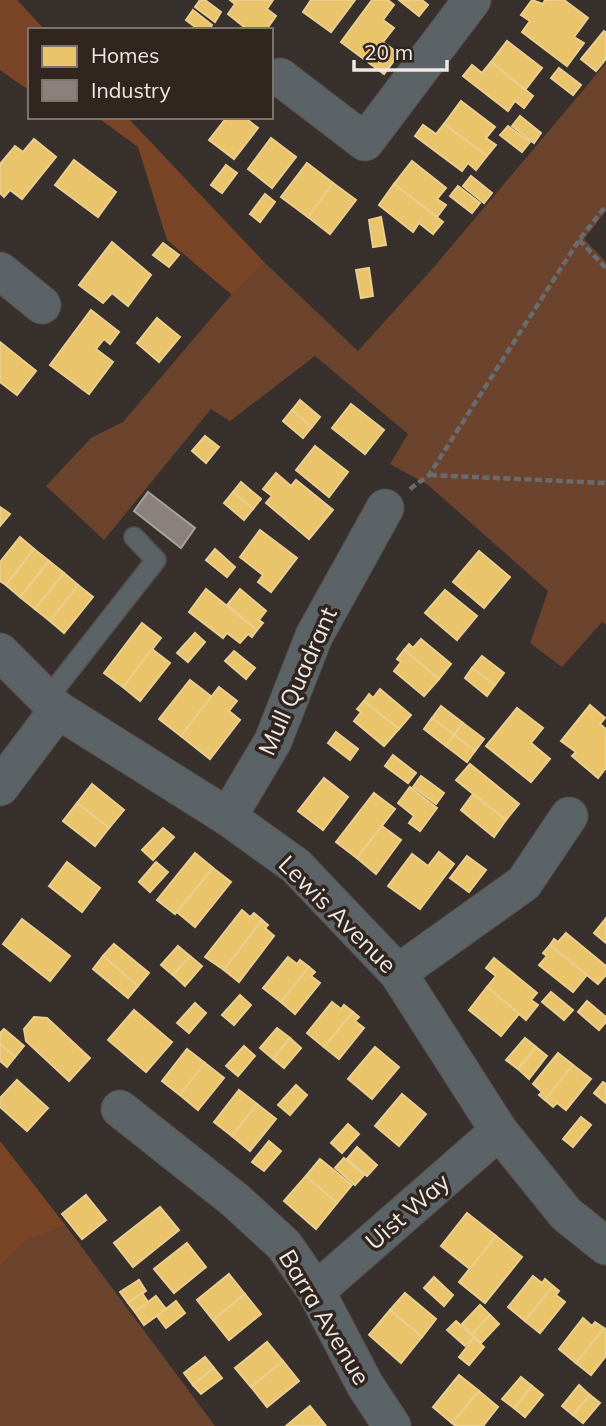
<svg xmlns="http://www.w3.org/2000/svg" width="606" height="1426" font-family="Mulish,sans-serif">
<rect width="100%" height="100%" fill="#37302d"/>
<!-- green -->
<g fill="#6c432d">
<path d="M606,63V211L584,239L606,262V625L602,622L562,667L530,643L548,591L428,485L390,464L408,434L315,356L230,421L211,409L104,540L46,486L91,438L123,422L231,295L265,263L358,351L434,267Z"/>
<path d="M66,1226L215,1426H0V1266L27,1240Z"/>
</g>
<!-- forest -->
<g fill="#7a4527">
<path d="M0,0H17L45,30H30V91L0,70Z"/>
<path d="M97,117H127L265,263L232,295L167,240L138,147Z"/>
<path d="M0,1141L66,1226L27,1240L0,1266Z"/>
</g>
<!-- homes -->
<g fill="#e9c46a" stroke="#ebce8e" stroke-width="2">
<path d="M200,0H205L221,12L215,22L195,7Z"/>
<path d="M230,0H273L267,9L276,16L266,30H248L228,14L235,4Z"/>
<path d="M311,0H355L331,32L303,12Z"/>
<path d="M372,0H388L394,5L383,20L394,28L383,42L399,54L384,74L341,42Z"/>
<path d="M399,0H422L428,5L419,16Z"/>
<path d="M532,0L543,4L545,0H564L588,18L574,37L584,43L567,66L522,32L530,21L521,15Z"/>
<path d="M193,10L212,25L209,30H199L186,20Z"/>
<path d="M604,31L606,33V59L596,71L581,59Z"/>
<path d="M507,41L542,68L525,90L491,62Z"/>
<path d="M491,62L533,96L524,108L515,101L508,111L463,76L472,65L482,73Z"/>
<path d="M559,68L581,85L573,95L551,78Z"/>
<path d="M461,101L495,127L486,138L496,145L487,156L444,124Z"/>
<path d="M520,116L541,133L534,143L512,126Z"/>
<path d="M227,117H244L258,128L234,159L209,140Z"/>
<path d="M444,124L487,156L476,170L468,163L462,171L415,136L423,125L436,134Z"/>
<path d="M508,126L530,142L522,152L500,135Z"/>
<path d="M271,138L296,157L272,188L248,169Z"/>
<path d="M34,139L56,157L22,199L10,190L4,197L0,193V164L15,146L23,152Z"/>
<path d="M74,160L116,192L98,217L55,185Z"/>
<path d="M412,161L446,188L437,199L446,205L437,217L394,184Z"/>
<path d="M307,163L333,183L308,217L281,197Z"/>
<path d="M226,165L237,173L222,193L211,185Z"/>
<path d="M471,176L492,193L484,203L463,186Z"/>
<path d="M333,183L356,200L330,234L308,217Z"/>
<path d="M394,184L443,222L433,234L419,223L413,232L379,205Z"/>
<path d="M458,186L480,203L472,213L450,196Z"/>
<path d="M265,194L275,202L260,222L250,214Z"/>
<path d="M381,217L386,245L373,247L369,220Z"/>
<path d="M112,242L151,275L128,306L112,293L103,303L79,285Z"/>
<path d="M163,243L179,255L169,267L153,255Z"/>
<path d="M369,268L373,296L361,298L356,270Z"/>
<path d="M91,310L119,332L110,344L104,339L96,349L113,362L89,394L50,365Z"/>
<path d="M157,318L180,337L159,362L137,343Z"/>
<path d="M0,342L36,371L17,395L0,382Z"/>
<path d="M300,400L320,417L312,427L292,410Z"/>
<path d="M351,404L384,430L365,454L332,428Z"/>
<path d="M292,410L312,427L303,438L283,421Z"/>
<path d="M205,436L219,447L206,463L192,451Z"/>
<path d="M315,446L348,472L329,497L296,470Z"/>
<path d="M276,473L291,486L296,480L333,510L309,539L266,503L272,496L263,489Z"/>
<path d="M241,482L261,499L253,509L233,492Z"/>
<path d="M233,492L253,509L244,520L224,503Z"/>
<path d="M0,507L10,514L0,526Z"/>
<path d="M260,530L297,558L271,592L258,582L263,575L240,557Z"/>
<path d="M20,537L34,549L6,585L0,581V562Z"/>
<path d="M34,549L49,561L20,597L6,585Z"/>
<path d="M215,549L235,567L227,577L206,560Z"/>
<path d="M479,551L510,577L484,608L453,582Z"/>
<path d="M49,561L64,573L35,609L20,597Z"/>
<path d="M64,573L78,585L50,621L35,609Z"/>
<path d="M78,585L93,597L64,633L50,621Z"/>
<path d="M206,589L257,630L252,637L248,634L240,643L227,633L223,638L189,612Z"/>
<path d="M240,589L266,611L259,620L263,623L257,630L227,605Z"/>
<path d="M445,590L477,616L457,640L425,613Z"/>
<path d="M142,623L161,638L123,687L104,673Z"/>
<path d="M195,633L205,642L188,662L177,653Z"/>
<path d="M421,639L451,664L439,679L404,650L409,644L413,648Z"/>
<path d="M152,649L170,663L140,701L123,687Z"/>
<path d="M404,650L439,679L424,696L394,671L401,662L397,659Z"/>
<path d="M234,651L255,668L246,679L225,661Z"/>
<path d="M482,656L504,673L495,685L472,668Z"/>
<path d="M472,668L495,685L487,696L465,678Z"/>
<path d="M190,680L212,697L181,736L159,719Z"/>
<path d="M219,687L237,701L229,711L240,720L210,759L181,736Z"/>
<path d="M380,689L411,715L399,729L364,701L369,694L373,698Z"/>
<path d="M364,701L399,729L384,746L354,721L361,712L357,709Z"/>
<path d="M590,705L605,718L600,724L606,729V768L598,778L572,756L576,752L561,741Z"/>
<path d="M441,706L463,723L454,735L432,718Z"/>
<path d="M517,708L543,728L531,743L550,759L531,782L486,746Z"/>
<path d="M432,718L454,735L446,746L424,729Z"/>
<path d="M463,723L484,739L475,751L454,735Z"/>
<path d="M336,732L358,749L350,760L328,743Z"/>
<path d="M454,735L475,751L467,762L446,746Z"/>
<path d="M393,755L416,773L408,783L385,766Z"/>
<path d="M470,764L519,804L506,820L456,780Z"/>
<path d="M421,776L444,793L436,804L413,787Z"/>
<path d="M324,778L348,797L323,830L298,811Z"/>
<path d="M92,784L124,810L109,828L77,803Z"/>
<path d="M410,787L437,808L420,831L409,823L414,816L398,803Z"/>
<path d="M374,793L395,809L357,858L336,842Z"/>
<path d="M473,794L506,820L494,837L461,810Z"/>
<path d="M77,803L109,828L95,846L63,821Z"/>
<path d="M382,826L401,840L376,874L357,858Z"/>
<path d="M163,828L174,837L153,860L142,850Z"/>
<path d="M439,852L454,864L420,909L388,886L412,854L428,866Z"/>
<path d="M195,853L213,868L175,914L157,900Z"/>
<path d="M467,856L486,870L469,892L450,878Z"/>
<path d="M67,862L100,888L82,912L49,886Z"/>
<path d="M156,862L168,872L150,892L139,882Z"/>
<path d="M213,868L231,882L195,927L177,912Z"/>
<path d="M242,910L250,917L254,913L262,920L224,970L205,957Z"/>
<path d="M606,918V943L594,933Z"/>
<path d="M22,919L70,956L50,981L3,944Z"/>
<path d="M262,920L268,925L265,928L274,936L239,982L224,970Z"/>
<path d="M566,933L606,966V975L598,984L550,945L554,939L558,942Z"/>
<path d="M114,944L149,973L138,986L103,956Z"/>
<path d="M550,945L587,975L573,992L539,965L547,956L543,953Z"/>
<path d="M178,946L190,956L173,975L161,965Z"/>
<path d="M103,956L138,986L128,998L93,969Z"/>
<path d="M190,956L202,966L185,986L173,975Z"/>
<path d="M288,957L297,964L300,960L309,967L281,1002L263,988Z"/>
<path d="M494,958L537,993L531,1000L538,1005L526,1020L487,987L496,976L486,968Z"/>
<path d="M309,967L315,972L311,976L320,983L295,1014L281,1002Z"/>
<path d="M487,987L519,1014L501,1036L469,1010Z"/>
<path d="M551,992L573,1010L564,1020L542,1002Z"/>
<path d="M240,995L251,1005L234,1025L222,1015Z"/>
<path d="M587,1001L606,1017V1022L599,1030L578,1012Z"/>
<path d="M332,1002L341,1009L344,1005L353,1012L324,1047L307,1033Z"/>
<path d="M195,1003L206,1013L189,1033L177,1023Z"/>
<path d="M134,1010L172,1042L146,1072L108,1040Z"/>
<path d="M353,1012L359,1017L355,1021L364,1028L339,1059L324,1047Z"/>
<path d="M34,1017L47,1018L90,1058L69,1081L26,1041L24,1029Z"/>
<path d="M277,1028L290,1038L273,1059L260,1048Z"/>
<path d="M4,1029L24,1046L15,1057L0,1044V1033Z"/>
<path d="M290,1038L301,1048L284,1068L273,1059Z"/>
<path d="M525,1038L536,1047L518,1069L506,1060Z"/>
<path d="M0,1044L15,1057L7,1067L0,1061Z"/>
<path d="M244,1046L255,1056L238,1076L226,1066Z"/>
<path d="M375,1047L399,1067L372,1099L348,1079Z"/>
<path d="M536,1047L547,1056L529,1079L518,1069Z"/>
<path d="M187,1049L205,1063L180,1095L162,1081Z"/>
<path d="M558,1053L573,1065L545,1100L539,1095L542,1092L533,1084Z"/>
<path d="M205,1063L224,1078L198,1110L180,1095Z"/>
<path d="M573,1065L591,1079L566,1110L557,1103L553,1107L545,1100Z"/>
<path d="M17,1080L48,1108L27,1131L0,1107V1098Z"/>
<path d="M603,1082L606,1084V1103L594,1093Z"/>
<path d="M296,1085L307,1095L290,1115L278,1105Z"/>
<path d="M239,1090L257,1104L232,1136L214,1122Z"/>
<path d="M402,1094L426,1114L399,1146L375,1126Z"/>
<path d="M257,1104L276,1119L250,1151L232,1136Z"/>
<path d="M581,1117L591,1125L573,1147L563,1139Z"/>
<path d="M348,1124L359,1134L342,1153L331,1143Z"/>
<path d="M269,1141L281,1151L264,1171L252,1162Z"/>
<path d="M357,1147L377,1165L367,1176L347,1159Z"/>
<path d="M344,1158L364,1175L355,1185L335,1168Z"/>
<path d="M320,1159L352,1185L337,1203L306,1176Z"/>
<path d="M306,1176L337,1203L316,1229L284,1201Z"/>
<path d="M86,1195L106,1220L82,1239L62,1214Z"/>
<path d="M160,1207L179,1230L133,1267L114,1243Z"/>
<path d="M467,1213L496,1236L470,1269L441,1246Z"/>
<path d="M496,1236L522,1257L485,1303L459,1282Z"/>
<path d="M187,1243L206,1267L174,1293L154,1269Z"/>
<path d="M229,1274L245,1294L213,1320L197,1300Z"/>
<path d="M533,1276L542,1283L545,1279L553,1286L525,1321L508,1307Z"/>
<path d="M434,1277L453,1295L444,1306L424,1288Z"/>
<path d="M139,1280L146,1291L128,1303L120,1292Z"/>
<path d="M553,1286L559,1291L556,1295L565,1302L540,1333L525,1321Z"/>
<path d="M142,1293L148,1302L135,1312L128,1303Z"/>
<path d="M405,1293L436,1319L422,1337L390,1310Z"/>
<path d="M245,1294L261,1314L229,1340L213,1320Z"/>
<path d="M156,1296L166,1309L144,1325L135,1312Z"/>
<path d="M176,1301L185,1313L166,1328L157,1316Z"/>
<path d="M480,1305L490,1315L472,1334L462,1324Z"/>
<path d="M390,1310L422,1337L401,1363L369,1335Z"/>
<path d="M490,1315L499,1324L481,1343L472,1334Z"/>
<path d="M583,1318L592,1326L595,1322L604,1328L576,1363L559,1349Z"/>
<path d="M456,1321L474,1337L465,1346L447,1330Z"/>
<path d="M604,1328L606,1330V1356L591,1375L576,1363Z"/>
<path d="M474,1338L484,1347L469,1365L459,1357Z"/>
<path d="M267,1342L283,1361L251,1387L235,1368Z"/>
<path d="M205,1357L214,1368L193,1385L184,1373Z"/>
<path d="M283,1361L299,1381L267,1407L251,1387Z"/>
<path d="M214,1368L222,1378L201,1394L193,1385Z"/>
<path d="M459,1375L479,1391L452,1423L433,1407Z"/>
<path d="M521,1377L532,1386L514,1408L502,1399Z"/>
<path d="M579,1385L590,1395L573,1415L562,1406Z"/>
<path d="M532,1386L543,1395L525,1417L514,1408Z"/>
<path d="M479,1391L498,1407L483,1426H456L452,1423Z"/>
<path d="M590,1395L600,1403L583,1423L573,1415Z"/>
<path d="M310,1406L326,1426H286Z"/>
</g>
<!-- industry -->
<path fill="#8a817c" stroke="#a8a09b" stroke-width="2" d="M148,492L195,528L181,548L134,511Z"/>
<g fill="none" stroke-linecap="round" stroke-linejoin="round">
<!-- lane casing -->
<g stroke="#544e4b" stroke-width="22">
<path id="lane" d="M47,699L156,560L134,537"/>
</g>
<!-- street casing -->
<g stroke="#544e4b" stroke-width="39">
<g id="street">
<path d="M280,77L365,142L472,0"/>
<path d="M0,271L42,305"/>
<path d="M0,652L58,710L228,817L296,866L398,973L499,1131L566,1214L606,1246"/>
<path d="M0,787L58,710"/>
<path d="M228,817L273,741L314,636L385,508"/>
<path d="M398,973L524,883L569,816"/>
<path d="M120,1109L235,1200L284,1245L316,1291L365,1385L392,1426"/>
<path d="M316,1291L499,1131"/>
</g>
</g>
<!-- path -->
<g stroke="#696c6e" stroke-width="4.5" stroke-dasharray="7 3.5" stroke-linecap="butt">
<path d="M579,240L606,268"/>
<path d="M430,475L606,483"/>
<path d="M410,489L429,475L579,240L606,206"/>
</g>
<!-- lane -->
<use href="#lane" stroke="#5c6367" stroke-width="19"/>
<!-- street -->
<use href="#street" stroke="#5c6367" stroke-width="37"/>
</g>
<g text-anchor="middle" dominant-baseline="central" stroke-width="7" stroke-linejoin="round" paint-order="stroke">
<!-- street labels -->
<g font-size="24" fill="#efe7e3" stroke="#30251f">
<text transform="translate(297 681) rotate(-66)">Mull Quadrant</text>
<text transform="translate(338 914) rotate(45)">Lewis Avenue</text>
<text transform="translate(407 1211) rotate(-41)">Uist Way</text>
<text transform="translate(325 1317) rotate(59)">Barra Avenue</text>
</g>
</g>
<!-- legend -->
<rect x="28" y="28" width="245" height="91" fill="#30251f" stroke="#7c736d" stroke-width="2"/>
<rect x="42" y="46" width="35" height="21" fill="#e9c46a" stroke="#7c736d" stroke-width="2"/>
<text x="91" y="63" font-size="21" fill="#efe7e3">Homes</text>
<rect x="42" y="80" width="35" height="21" fill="#8a817c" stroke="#7c736d" stroke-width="2"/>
<text x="91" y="98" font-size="21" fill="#efe7e3">Industry</text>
<!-- scale -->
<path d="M354 60v10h93v-10" fill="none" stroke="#efe7e3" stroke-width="3.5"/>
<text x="364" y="60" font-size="21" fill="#efe7e3" stroke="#30251f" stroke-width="5" paint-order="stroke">20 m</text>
</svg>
